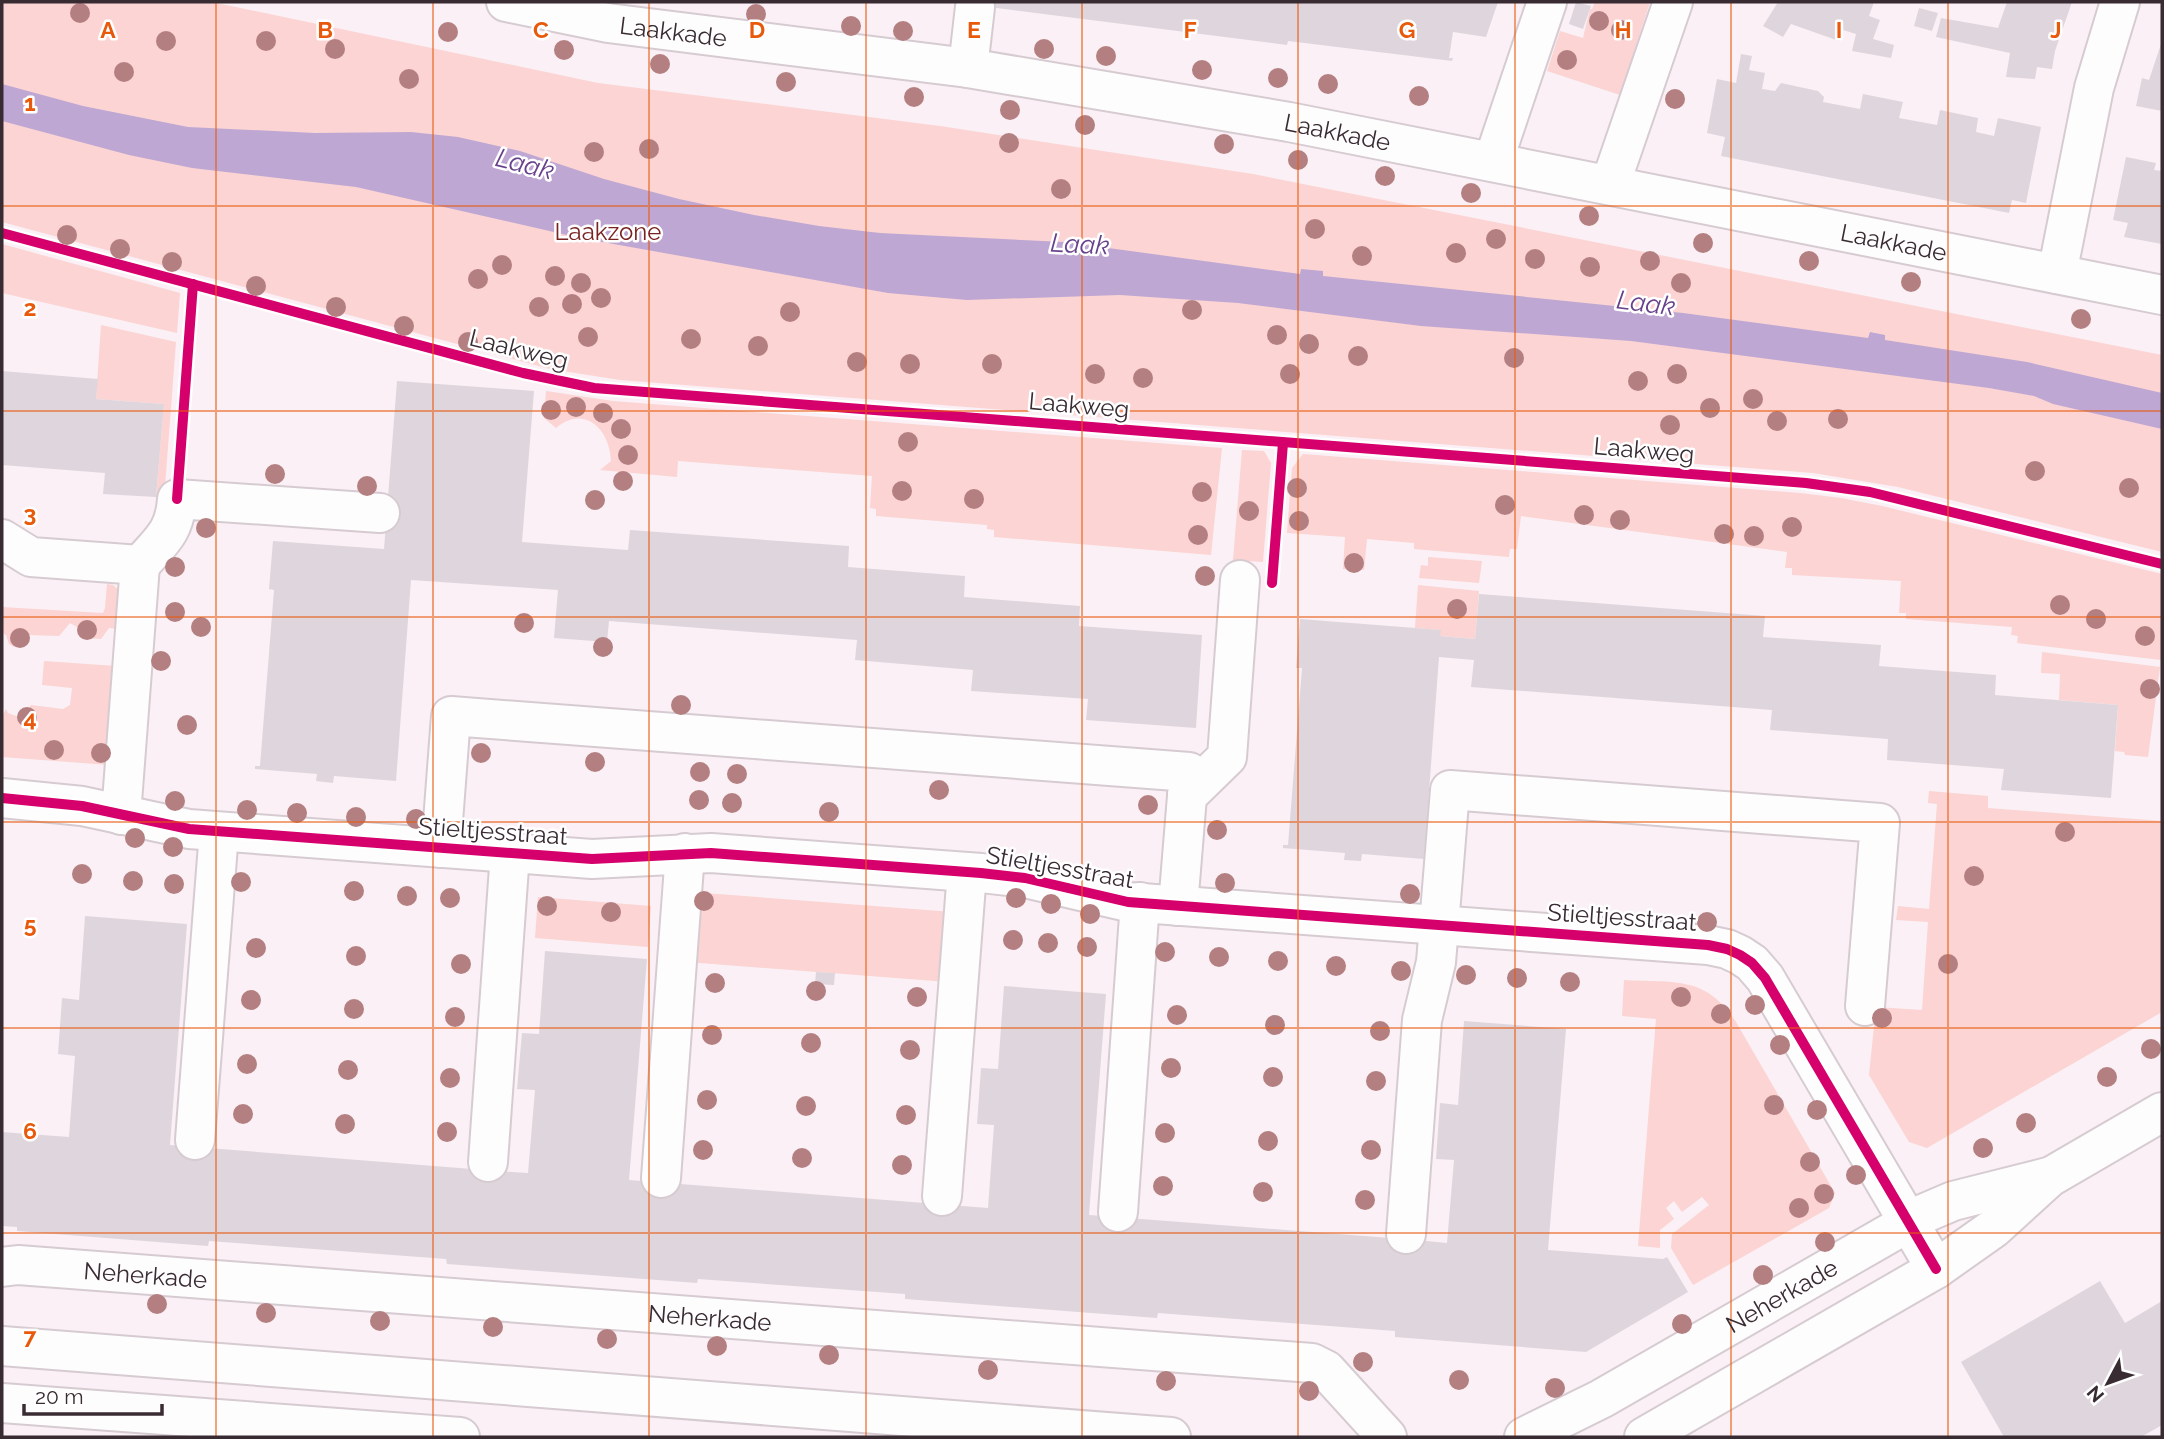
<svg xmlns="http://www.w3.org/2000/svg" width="2164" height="1439" font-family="Raleway,sans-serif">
<rect width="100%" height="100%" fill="#faf0f5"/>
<!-- green -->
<g fill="#fbd4d3">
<path d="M2,2H212L598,83L940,126L1253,174L2162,355V552L1898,487L1813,473L620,380L550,369L2,222Z"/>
<path d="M1595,2H1650L1620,95L1547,71L1560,31L1583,38L1590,9H1592Z"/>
<path d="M2,244L180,293L177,333L2,293Z"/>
<path d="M101,325L176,342L164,499L156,497L164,404L96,399Z"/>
<path d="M546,391L613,401L1222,448L1211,555L994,537V530L987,529V525L876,516V509L870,508L872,476L678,461L677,477L600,470L611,461C610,430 585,404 556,428L544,418Z"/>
<path d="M1242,450L1264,451L1271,463L1263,562L1233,560Z"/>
<path d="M1303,454L1800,493L1841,498L1882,506L2162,574L2161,660L2017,643L2018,636L2011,635L2012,627L1906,619V613H1899L1901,581L1792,575V568H1785L1787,552L1521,516L1517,549H1510L1509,557L1414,549V543L1367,539L1364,570L1343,569L1345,537L1287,533L1292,468Z"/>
<path d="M1428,557L1482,561L1479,583L1419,578L1421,565L1428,566Z"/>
<path d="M107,584L113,585L120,591L119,629L109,628L101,639L81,638L77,627L70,623L59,636L28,635L14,647L9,644L6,635L2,633V607L103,613L105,608Z"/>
<path d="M1418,585L1479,591L1475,639L1440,636V630L1415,628Z"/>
<path d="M2042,652L2160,667L2148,757L2125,755L2124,752L2115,751L2118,705L2059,700L2060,674L2041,673Z"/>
<path d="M44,661L116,666L109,765L2,757V716L6,709L8,713L19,717L26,713L31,705L63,709L70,705L72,688L42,685Z"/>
<path d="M1929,791L1988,796V808L2162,821V1012L1927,1148L1909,1142L1869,1075L1876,1007L1922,1010L1928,922L1896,920L1898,906L1929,909L1937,804L1928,803Z"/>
<path d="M691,892L953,912L948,982L687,962Z"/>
<path d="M538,897L651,906L648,947L535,938Z"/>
<path d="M1624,980C1674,983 1706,975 1736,1022L1835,1193L1829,1208L1693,1285L1671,1248L1672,1234L1709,1205L1702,1197L1682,1212L1674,1201L1666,1208L1674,1219L1660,1230V1248L1638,1246L1656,1019L1622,1016Z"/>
</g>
<!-- water -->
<path fill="#bea7d3" d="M2,84L83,106L188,127L315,133L411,132L458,137L520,151L604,179L679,199L754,215L819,226L880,233L1064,242L1300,274L1301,269L1323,271V276L1683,313L1868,338L1870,332L1885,335V340L2027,362L2162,393V429L2053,404L2034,396L1989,388L1631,341L1421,326L1238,303L1120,295L967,300L888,293L580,238L356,187L192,168L129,155L2,121Z"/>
<!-- building -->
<g fill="#dfd6dd">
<path d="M950,2H1498L1486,37L1453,32L1449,58H1453L1452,61L1288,41L1287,45Z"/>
<path d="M1576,2L1591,6L1583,29L1569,24Z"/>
<path d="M1778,2H1874L1869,16L1880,20L1873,39L1894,45L1891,58L1852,51L1856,34L1843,30L1839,41L1791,24L1783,37L1763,26Z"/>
<path d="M2007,2H2072L2055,51L2052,69L2037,67L2035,79L2006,77L2010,53L1936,37L1941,18L1998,28Z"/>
<path d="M1919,8L1938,13L1932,31L1914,26Z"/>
<path d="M2162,41V111L2136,106L2142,78L2149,80Z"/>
<path d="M1741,54L1752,56L1749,70L1765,73L1762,89L1775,91L1781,83L1818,91L1824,97L1823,102L1860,109L1863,94L1903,102L1899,118L1937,125L1940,110L1978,118L1976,132L1994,136L1998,118L2041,127L2026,203L2012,200L2009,213L1721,156L1725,137L1707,133L1717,79L1736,83Z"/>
<path d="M2126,157L2156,163L2154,170L2162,171V244L2124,237L2128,223L2113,220Z"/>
<path d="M2,371L98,379L96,399L164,404L156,497L103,494L105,473L2,465Z"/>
<path d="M397,381L534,391L522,542L628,550L630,530L849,546L848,567L965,576L964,597L1080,606L1079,626L1202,635L1196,728L1086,720L1088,699L971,691L973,670L855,660L857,640L609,621L607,642L554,638L558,590L411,580L396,781L334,776L333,783L316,781L317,774L255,769V766H260L274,590L269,589L273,541L384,549Z"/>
<path d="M1479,594L1765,616L1763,637L1881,645L1879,666L1996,675L1995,695L2118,705L2111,798L2001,790L2004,769L1887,760L1888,739L1770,730L1772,710L1471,687L1474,660L1439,657L1424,859L1362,854L1361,861L1344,860L1345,853L1283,848V845H1288L1302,668H1296L1300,619L1441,630L1440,636L1475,639Z"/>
<path d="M85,916L187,924L170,1145L497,1171L528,1173L535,1090L517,1089L522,1033L539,1034L545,951L647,959L629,1180L988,1208L994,1125L977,1124L981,1068L998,1069L1004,986L1106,994L1089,1215L1416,1240L1447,1243L1454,1160L1436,1159L1440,1103L1458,1105L1464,1021L1566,1029L1548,1250L1663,1259L1667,1257L1688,1292L1586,1352L1395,1337V1331L1158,1313L1157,1318L905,1299V1294L698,1279L697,1283L447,1264L446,1259L209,1241L208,1246L17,1231V1227L2,1226V1132L69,1137L75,1056L58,1054L62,998L79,1000Z"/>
<path d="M816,972L835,973L834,985L815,984Z"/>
<path d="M2100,1281L2125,1323L2162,1301V1425L2141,1437H2004L1961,1362Z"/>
</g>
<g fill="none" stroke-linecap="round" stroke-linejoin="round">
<!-- minor casing -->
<g stroke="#d6cbd1" stroke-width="42">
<g id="minor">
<path id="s1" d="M506,2L608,23L968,68L1289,122L2162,295"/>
<path d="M968,68L975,7"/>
<path d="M1493,162L1547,2"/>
<path d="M1610,185L1673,2"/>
<path d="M2057,274L2094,88L2120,2"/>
<path d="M2,539L31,557L140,565L121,815"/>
<path d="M140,565C161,541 175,532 177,499L380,513"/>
<path d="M1187,796L1227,757L1240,580"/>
<path d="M2,798L82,806L189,829L592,859L711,853L981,873L1025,878L1128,902L1708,945L1727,949L1740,955L1752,963L1765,978L1936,1269"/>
<path d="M441,848L451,716L1189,772L1178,906"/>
<path d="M195,1140L219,832"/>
<path d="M488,1162L510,853"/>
<path d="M661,1178L685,853"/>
<path d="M942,1196L967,872"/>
<path d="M1118,1212L1140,902"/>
<path d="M1406,1234L1422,1020L1436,962L1450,790L1880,823L1865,1006"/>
<path id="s2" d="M2,1267L18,1265L1312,1363L1326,1370L1387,1437"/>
</g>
</g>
<!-- major casing -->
<g stroke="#d6cbd1" stroke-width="42">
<g id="major">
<path d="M2,1346L1171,1437"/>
<path d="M2,1403L460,1437"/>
<path id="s3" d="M1524,1437L1601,1399L1925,1213L1953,1201L2048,1177"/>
<path d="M1644,1437L1936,1269L1994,1228L2050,1177L2162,1112"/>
</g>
</g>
<!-- minor -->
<use href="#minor" stroke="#fefdfe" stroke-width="38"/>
<!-- major -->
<use href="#major" stroke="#fefdfe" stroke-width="38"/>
<!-- cycleway casing -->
<g stroke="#fff" stroke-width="15">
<g id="cycleway">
<path d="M2,233L523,373L594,388L1806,483L1870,492L2162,564"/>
<path d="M177,499L193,284"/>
<path d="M1272,583L1283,443"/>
<path d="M2,798L82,806L189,829L592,859L711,853L981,873L1025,878L1128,902L1708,945L1727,949L1740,955L1752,963L1765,978L1936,1269"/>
</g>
</g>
<!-- cycleway -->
<use href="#cycleway" stroke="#d6006c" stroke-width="10"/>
</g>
<!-- trees -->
<g fill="#b47f80">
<circle cx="80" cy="13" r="10"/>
<circle cx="756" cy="14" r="10"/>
<circle cx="1599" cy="21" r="10"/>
<circle cx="851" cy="26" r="10"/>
<circle cx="1621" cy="30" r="10"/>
<circle cx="903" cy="31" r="10"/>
<circle cx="448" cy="32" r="10"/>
<circle cx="166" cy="41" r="10"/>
<circle cx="266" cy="41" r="10"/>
<circle cx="335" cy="49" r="10"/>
<circle cx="1044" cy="49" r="10"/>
<circle cx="564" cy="50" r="10"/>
<circle cx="1106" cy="56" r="10"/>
<circle cx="1567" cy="60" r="10"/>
<circle cx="660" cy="64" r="10"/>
<circle cx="1202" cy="70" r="10"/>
<circle cx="124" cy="72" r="10"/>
<circle cx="1278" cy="78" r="10"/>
<circle cx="409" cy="79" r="10"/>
<circle cx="786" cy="82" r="10"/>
<circle cx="1328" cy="84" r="10"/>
<circle cx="1419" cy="96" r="10"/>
<circle cx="914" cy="97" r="10"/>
<circle cx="1675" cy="99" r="10"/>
<circle cx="1010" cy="110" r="10"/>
<circle cx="1085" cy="125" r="10"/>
<circle cx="1009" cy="143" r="10"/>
<circle cx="1224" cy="144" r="10"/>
<circle cx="649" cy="149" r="10"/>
<circle cx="594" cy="152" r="10"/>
<circle cx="1298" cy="160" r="10"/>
<circle cx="1385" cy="176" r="10"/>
<circle cx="1061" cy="189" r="10"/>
<circle cx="1471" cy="193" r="10"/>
<circle cx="1589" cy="216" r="10"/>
<circle cx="1315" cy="229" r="10"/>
<circle cx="67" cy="235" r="10"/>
<circle cx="1496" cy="239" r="10"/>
<circle cx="1703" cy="243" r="10"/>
<circle cx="120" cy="249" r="10"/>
<circle cx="1456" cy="253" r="10"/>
<circle cx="1362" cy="256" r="10"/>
<circle cx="1535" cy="259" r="10"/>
<circle cx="1650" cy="261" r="10"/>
<circle cx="1809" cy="261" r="10"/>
<circle cx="172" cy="262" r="10"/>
<circle cx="502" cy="265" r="10"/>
<circle cx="1590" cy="267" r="10"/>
<circle cx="555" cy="276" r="10"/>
<circle cx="478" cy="279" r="10"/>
<circle cx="1911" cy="282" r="10"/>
<circle cx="581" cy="283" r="10"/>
<circle cx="1681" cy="283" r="10"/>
<circle cx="256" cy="286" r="10"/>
<circle cx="601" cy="298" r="10"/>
<circle cx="572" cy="304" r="10"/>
<circle cx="336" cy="307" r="10"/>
<circle cx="539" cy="307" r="10"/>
<circle cx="1192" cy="310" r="10"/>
<circle cx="790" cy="312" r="10"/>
<circle cx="2081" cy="319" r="10"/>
<circle cx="404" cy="326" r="10"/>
<circle cx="1277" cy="335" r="10"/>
<circle cx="588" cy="337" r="10"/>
<circle cx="691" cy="339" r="10"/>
<circle cx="468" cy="342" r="10"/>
<circle cx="1309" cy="344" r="10"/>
<circle cx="758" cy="346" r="10"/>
<circle cx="1358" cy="356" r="10"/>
<circle cx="1514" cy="358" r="10"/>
<circle cx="857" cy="362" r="10"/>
<circle cx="910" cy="364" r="10"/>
<circle cx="992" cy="364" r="10"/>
<circle cx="1095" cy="374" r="10"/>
<circle cx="1290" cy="374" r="10"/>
<circle cx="1677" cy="374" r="10"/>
<circle cx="1143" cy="378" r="10"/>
<circle cx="1638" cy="381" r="10"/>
<circle cx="1753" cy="399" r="10"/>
<circle cx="576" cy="407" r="10"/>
<circle cx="1710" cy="408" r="10"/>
<circle cx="551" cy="410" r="10"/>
<circle cx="603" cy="413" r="10"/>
<circle cx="1838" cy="419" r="10"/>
<circle cx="1777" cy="421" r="10"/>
<circle cx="1670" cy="425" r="10"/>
<circle cx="621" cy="429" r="10"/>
<circle cx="908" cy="442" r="10"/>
<circle cx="628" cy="455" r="10"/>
<circle cx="2035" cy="471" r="10"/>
<circle cx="275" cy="474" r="10"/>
<circle cx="623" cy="481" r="10"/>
<circle cx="367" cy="486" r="10"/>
<circle cx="1297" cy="488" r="10"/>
<circle cx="2129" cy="488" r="10"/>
<circle cx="902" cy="491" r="10"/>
<circle cx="1202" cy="492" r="10"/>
<circle cx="974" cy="499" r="10"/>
<circle cx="595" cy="500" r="10"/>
<circle cx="1505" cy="505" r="10"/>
<circle cx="1249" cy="511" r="10"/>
<circle cx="1584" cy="515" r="10"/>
<circle cx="1620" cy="520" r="10"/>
<circle cx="1299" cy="521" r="10"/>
<circle cx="1792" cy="527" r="10"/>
<circle cx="206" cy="528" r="10"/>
<circle cx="1724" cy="534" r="10"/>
<circle cx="1198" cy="535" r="10"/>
<circle cx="1754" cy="536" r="10"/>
<circle cx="1354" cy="563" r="10"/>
<circle cx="175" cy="567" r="10"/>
<circle cx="1205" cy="576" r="10"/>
<circle cx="2060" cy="605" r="10"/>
<circle cx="1457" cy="609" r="10"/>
<circle cx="175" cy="612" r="10"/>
<circle cx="2096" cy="619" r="10"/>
<circle cx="524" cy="623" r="10"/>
<circle cx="201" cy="627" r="10"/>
<circle cx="87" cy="630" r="10"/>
<circle cx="2145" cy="636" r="10"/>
<circle cx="20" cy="638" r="10"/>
<circle cx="603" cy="647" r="10"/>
<circle cx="161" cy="661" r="10"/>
<circle cx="2150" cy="689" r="10"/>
<circle cx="681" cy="705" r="10"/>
<circle cx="27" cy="717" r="10"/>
<circle cx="187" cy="725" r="10"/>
<circle cx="54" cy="750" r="10"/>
<circle cx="101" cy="753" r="10"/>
<circle cx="481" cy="753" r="10"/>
<circle cx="595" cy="762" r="10"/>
<circle cx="700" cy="772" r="10"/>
<circle cx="737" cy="774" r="10"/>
<circle cx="939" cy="790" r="10"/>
<circle cx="699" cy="800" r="10"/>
<circle cx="175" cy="801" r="10"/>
<circle cx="732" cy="803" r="10"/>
<circle cx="1148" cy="805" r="10"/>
<circle cx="247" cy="810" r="10"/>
<circle cx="829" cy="812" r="10"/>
<circle cx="297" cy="813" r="10"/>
<circle cx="356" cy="817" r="10"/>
<circle cx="416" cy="819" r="10"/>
<circle cx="1217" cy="830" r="10"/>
<circle cx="2065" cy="832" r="10"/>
<circle cx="135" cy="838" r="10"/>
<circle cx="173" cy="847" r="10"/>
<circle cx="82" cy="874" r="10"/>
<circle cx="1974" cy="876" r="10"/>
<circle cx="133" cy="881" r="10"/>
<circle cx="241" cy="882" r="10"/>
<circle cx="1225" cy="883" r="10"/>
<circle cx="174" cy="884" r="10"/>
<circle cx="354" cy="891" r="10"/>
<circle cx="1410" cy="894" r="10"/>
<circle cx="407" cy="896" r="10"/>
<circle cx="450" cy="898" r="10"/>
<circle cx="1016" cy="898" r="10"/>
<circle cx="704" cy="901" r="10"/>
<circle cx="1051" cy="904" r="10"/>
<circle cx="547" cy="906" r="10"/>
<circle cx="611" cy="912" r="10"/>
<circle cx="1090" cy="914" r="10"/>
<circle cx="1707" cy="922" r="10"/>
<circle cx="1013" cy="940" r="10"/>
<circle cx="1048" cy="943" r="10"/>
<circle cx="1087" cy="947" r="10"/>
<circle cx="256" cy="948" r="10"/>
<circle cx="1165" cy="952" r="10"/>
<circle cx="356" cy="956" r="10"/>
<circle cx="1219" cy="957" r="10"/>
<circle cx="1278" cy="961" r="10"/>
<circle cx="461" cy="964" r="10"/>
<circle cx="1948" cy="964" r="10"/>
<circle cx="1336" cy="966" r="10"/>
<circle cx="1401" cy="971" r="10"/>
<circle cx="1466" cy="975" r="10"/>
<circle cx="1517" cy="978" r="10"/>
<circle cx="1570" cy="982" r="10"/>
<circle cx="715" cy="983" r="10"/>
<circle cx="816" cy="991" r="10"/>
<circle cx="917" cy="997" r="10"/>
<circle cx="1681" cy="997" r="10"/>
<circle cx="251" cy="1000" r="10"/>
<circle cx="1755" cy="1005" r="10"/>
<circle cx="354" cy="1009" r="10"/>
<circle cx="1721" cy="1014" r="10"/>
<circle cx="1177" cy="1015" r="10"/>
<circle cx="455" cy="1017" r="10"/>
<circle cx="1882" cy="1018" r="10"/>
<circle cx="1275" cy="1025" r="10"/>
<circle cx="1380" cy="1031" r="10"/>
<circle cx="712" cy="1035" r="10"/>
<circle cx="811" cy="1043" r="10"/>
<circle cx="1780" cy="1045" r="10"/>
<circle cx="2151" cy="1049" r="10"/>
<circle cx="910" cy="1050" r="10"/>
<circle cx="247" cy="1064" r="10"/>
<circle cx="1171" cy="1068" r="10"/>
<circle cx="348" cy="1070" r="10"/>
<circle cx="1273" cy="1077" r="10"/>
<circle cx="2107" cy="1077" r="10"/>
<circle cx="450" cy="1078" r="10"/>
<circle cx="1376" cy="1081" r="10"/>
<circle cx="707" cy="1100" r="10"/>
<circle cx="1774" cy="1105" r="10"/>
<circle cx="806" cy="1106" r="10"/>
<circle cx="1817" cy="1110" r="10"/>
<circle cx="243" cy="1114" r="10"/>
<circle cx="906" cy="1115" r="10"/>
<circle cx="2026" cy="1123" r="10"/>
<circle cx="345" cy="1124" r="10"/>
<circle cx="447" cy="1132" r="10"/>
<circle cx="1165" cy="1133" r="10"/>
<circle cx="1268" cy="1141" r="10"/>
<circle cx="1983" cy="1148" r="10"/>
<circle cx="703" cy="1150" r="10"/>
<circle cx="1371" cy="1150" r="10"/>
<circle cx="802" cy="1158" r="10"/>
<circle cx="1810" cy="1162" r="10"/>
<circle cx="902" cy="1165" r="10"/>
<circle cx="1856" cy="1175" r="10"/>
<circle cx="1163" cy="1186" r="10"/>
<circle cx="1263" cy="1192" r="10"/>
<circle cx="1824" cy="1194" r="10"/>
<circle cx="1365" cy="1200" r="10"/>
<circle cx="1799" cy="1208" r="10"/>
<circle cx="1825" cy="1242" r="10"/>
<circle cx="1763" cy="1275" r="10"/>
<circle cx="157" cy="1304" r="10"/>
<circle cx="266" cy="1313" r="10"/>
<circle cx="380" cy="1321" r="10"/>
<circle cx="1682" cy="1324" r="10"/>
<circle cx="493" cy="1327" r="10"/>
<circle cx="607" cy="1339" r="10"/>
<circle cx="717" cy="1346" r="10"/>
<circle cx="829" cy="1355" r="10"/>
<circle cx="1363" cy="1362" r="10"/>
<circle cx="988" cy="1370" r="10"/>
<circle cx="1459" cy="1380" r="10"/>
<circle cx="1166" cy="1381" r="10"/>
<circle cx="1555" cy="1388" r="10"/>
<circle cx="1309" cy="1391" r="10"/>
</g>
<!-- grid -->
<path fill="none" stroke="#e8590c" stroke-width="2" stroke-opacity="0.55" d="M216,2V1437M433,2V1437M649,2V1437M866,2V1437M1082,2V1437M1298,2V1437M1515,2V1437M1731,2V1437M1948,2V1437M2,206H2162M2,411H2162M2,617H2162M2,822H2162M2,1028H2162M2,1233H2162"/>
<g text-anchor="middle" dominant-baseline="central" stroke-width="5" stroke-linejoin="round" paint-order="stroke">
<!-- street labels -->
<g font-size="24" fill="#392b32" stroke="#fff">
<text stroke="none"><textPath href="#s1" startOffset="170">Laakkade</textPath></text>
<text stroke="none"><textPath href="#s1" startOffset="842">Laakkade</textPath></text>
<text stroke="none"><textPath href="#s1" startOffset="1409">Laakkade</textPath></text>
<text transform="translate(519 349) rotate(14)">Laakweg</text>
<text transform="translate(1079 405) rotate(5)">Laakweg</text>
<text transform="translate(1644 450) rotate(5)">Laakweg</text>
<text transform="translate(493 831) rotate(4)">Stieltjesstraat</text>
<text transform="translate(1060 867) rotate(10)">Stieltjesstraat</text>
<text transform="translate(1622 917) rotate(4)">Stieltjesstraat</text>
<text stroke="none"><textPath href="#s2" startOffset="144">Neherkade</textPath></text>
<text stroke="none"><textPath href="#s3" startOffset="294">Neherkade</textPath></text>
<text stroke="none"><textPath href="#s2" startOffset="710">Neherkade</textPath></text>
</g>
<!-- park labels -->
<g font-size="24" fill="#7a2221" stroke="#fff">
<text x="608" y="231">Laakzone</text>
</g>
<!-- water labels -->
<g font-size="26" font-style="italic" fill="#67418b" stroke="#fff">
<text transform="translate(525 164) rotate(14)">Laak</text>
<text transform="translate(1080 244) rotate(3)">Laak</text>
<text transform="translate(1646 303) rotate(7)">Laak</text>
</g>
</g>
<g font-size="23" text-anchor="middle" font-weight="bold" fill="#e8590c" stroke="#fff" stroke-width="5" stroke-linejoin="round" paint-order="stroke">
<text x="108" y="38">A</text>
<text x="325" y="38">B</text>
<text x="541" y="38">C</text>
<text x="757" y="38">D</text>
<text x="974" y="38">E</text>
<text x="1190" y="38">F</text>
<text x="1407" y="38">G</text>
<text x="1623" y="38">H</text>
<text x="1839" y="38">I</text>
<text x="2056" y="38">J</text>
<text x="30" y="111">1</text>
<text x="30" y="316">2</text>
<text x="30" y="522">3</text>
<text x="30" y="727">4</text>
<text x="30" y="933">5</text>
<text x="30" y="1139">6</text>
<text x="30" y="1344">7</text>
</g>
<!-- border -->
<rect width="2164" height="1439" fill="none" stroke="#392b32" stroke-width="7"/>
<!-- north arrow -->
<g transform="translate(2108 1383) rotate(229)" stroke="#ffffff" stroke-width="5" paint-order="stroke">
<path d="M0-5L12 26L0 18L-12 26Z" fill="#392b32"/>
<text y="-10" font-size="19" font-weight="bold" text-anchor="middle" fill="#392b32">N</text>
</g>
<!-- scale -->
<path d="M24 1404v10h138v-10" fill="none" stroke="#392b32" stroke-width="3.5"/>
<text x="35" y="1404" font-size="21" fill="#392b32" stroke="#ffffff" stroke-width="5" paint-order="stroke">20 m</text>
</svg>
